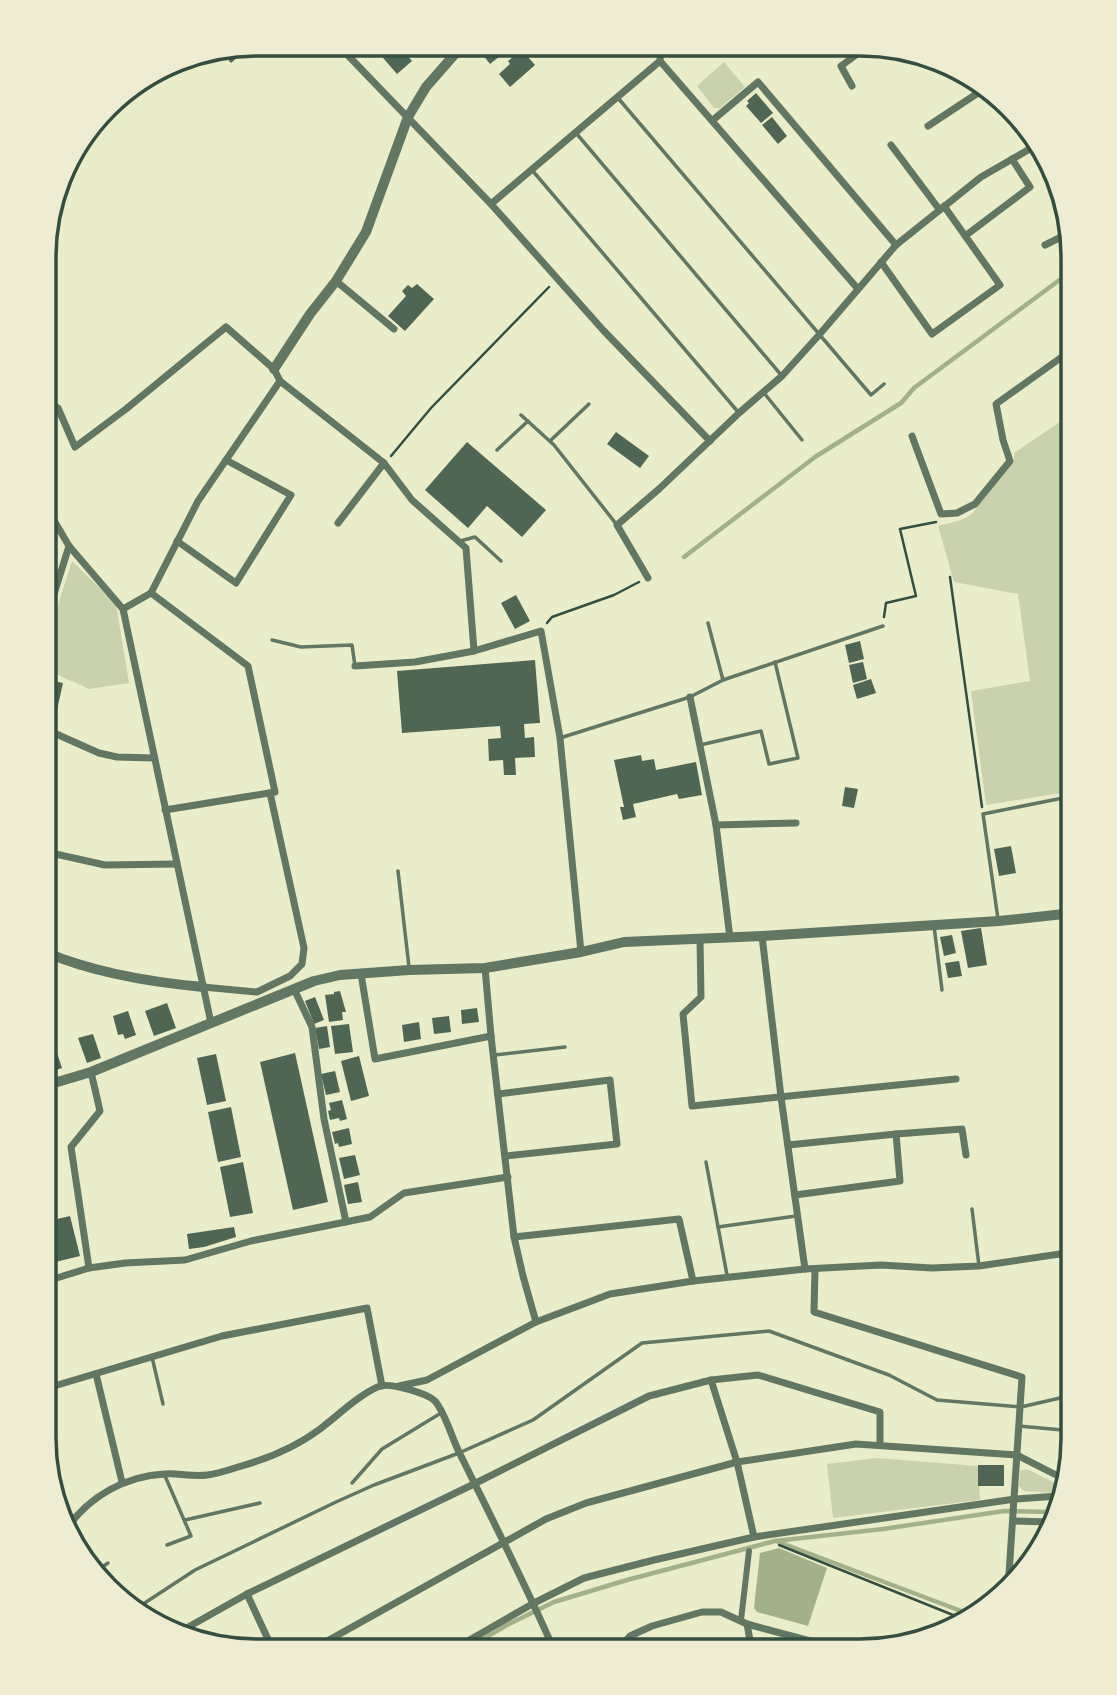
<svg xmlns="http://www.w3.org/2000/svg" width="1117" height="1695" font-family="'Golos Text',sans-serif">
<rect width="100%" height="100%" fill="#e9edc9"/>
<!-- green -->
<g fill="#cad2ad">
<path d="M724,62L745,87L720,108H714L697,86Z"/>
<path d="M1073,413V791L986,805L971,691L1030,681L1018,594L954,582L938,526C953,522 973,520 979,503L1014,460V453Z"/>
<path d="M72,561L116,604L129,683L89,689L45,669V646Z"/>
<path d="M877,1458L978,1466L980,1500L833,1518L827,1464Z"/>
<path d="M1027,1469L1061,1486L1059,1493L1024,1491L1019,1486L1020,1471Z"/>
</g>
<!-- water -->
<path fill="#a3b18a" d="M779,1548L827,1568L808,1626L757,1612L754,1608L760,1553Z"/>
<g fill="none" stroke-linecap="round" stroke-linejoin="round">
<!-- stream -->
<g stroke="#a3b18a" stroke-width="4.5">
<path d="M684,557L815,457L901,403L914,388L1073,270"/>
<path d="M776,1541L961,1611L975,1614"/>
<path d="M464,1650L507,1625L554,1602L627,1580L775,1541L883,1529L1004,1511L1052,1512"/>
</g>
</g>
<!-- building -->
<g fill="#4f6655">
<path d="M371,44H398L412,61L397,74Z"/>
<path d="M478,44H507L502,49L505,52L490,64L476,46Z"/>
<path d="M252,45L231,63L220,50Z"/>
<path d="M522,50L535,65L510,87L499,74L510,64L508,61Z"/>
<path d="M756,93L773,113L761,123L746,106L749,103L747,101Z"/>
<path d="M772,117L787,136L778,144L762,125Z"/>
<path d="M417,284L434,299L405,331L388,316L406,296L402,291L408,285L412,288Z"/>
<path d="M616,432L649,456L640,468L607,444Z"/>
<path d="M467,442L546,510L522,537L487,506L468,528L425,490Z"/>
<path d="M516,595L530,621L515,629L501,603Z"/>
<path d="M860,641L864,659L849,663L845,645Z"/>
<path d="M535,660L540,723L524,724L525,738L534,737L535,757L515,758L516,775H504L503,760L489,761L488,739L501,738L500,726L402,733L397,671Z"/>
<path d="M863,662L867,679L853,683L849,665Z"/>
<path d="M45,679L63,683L57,710L45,708Z"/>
<path d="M871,679L876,693L857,699L853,685Z"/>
<path d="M641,755L642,761L654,759L656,770L696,762L702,795L679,799L677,794L633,804L636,817L623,820L620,807H624L614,760Z"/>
<path d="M845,787L858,789L854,808L842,806Z"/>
<path d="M1011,846L1016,873L999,876L994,849Z"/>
<path d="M981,928L987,965L968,968L961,931Z"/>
<path d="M952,935L956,953L944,956L940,937Z"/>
<path d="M959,961L962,976L948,978L945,963Z"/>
<path d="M340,991L346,1012H342L343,1020L329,1022L325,995L334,994V992Z"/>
<path d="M315,997L324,1020L314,1024L305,1001Z"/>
<path d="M167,1003L176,1028L154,1036L145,1011Z"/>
<path d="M477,1008L479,1022L462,1024L461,1010Z"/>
<path d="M128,1011L136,1035L125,1039L123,1034L118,1035L113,1016Z"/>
<path d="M449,1016L451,1032L434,1034L432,1018Z"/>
<path d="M419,1022L421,1039L404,1042L402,1025Z"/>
<path d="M349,1024L353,1052L335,1054L331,1026Z"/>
<path d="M327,1026L330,1047L319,1049L315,1028Z"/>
<path d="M93,1034L101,1058L87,1063L78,1038Z"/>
<path d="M54,1044L62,1068L44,1074V1047Z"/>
<path d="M295,1053L328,1202L293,1210L260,1062Z"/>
<path d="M216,1054L226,1101L207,1105L197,1058Z"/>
<path d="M359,1056L369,1096L351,1101L341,1061Z"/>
<path d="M335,1071L340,1092L326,1095L321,1074Z"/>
<path d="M342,1100L347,1119L340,1121L339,1118L330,1120L328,1111L331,1110L329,1103Z"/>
<path d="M231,1107L241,1157L218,1162L208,1112Z"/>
<path d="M349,1128L352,1144L339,1147L338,1143L335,1144L332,1132Z"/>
<path d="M355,1155L360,1175L344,1179L339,1158Z"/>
<path d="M243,1162L253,1213L230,1217L220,1167Z"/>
<path d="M358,1182L362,1202L348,1204L344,1185Z"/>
<path d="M70,1216L80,1256L47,1264L44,1252V1222Z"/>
<path d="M234,1227L236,1237L204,1247L189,1249L187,1234Z"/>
<rect x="978" y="1465" width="26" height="21"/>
</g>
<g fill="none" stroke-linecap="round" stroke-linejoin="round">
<!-- path -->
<g stroke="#344e41" stroke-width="2.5">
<path d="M391,456L431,408L549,287"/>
<path d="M950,577L982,807"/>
<path d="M884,617L886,603L916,596L900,529L936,522"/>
<path d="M547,623L552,617L614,595L639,582"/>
<path d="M779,1545L958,1617L968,1619"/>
</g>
<!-- service -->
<g stroke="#617663" stroke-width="3.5">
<path d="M618,98L871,395L884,384"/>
<path d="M576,133L782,376"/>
<path d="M532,170L739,413"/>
<path d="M764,393L802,440"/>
<path d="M521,415L554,445L617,525"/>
<path d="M550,441L589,404"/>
<path d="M497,450L528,421"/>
<path d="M460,541L475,537L501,561"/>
<path d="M272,640L301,647L352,645L355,666"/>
<path d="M723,680L883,626"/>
<path d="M560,738L690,697L723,680L708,623"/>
<path d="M700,745L761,731L769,764L798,758L775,662"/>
<path d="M398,871L409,967"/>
<path d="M998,919L983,814L1073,796"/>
<path d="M934,926L942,990"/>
<path d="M495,1055L565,1047"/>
<path d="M706,1162L727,1275"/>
<path d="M972,1209L979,1266"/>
<path d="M718,1227L796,1216"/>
<path d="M152,1357L163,1404"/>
<path d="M1019,1426L1073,1431"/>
<path d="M165,1476L191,1536L167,1545"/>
<path d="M352,1483L382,1449L441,1413"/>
<path d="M185,1520L260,1503"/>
<path d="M98,1570L108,1563"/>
<path d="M134,1610L195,1570L336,1502L374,1485L459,1453L533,1420L642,1343L769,1331L889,1375L937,1400L1021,1407L1073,1395"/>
</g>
<!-- pedestrian -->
<path stroke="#617663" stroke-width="6" d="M741,1620L749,1551"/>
<!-- minor -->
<g stroke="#617663" stroke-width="7">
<path d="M337,44L491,204L603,330L710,441"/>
<path d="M660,61L858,289"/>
<path d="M852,86L841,66L868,46"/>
<path d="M116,98L120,102L142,82"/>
<path d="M713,120L758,82L896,245"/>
<path d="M1014,120L1032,147"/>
<path d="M928,126L987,87"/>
<path d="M891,145L939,209"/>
<path d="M491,204L660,61L661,45"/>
<path d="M965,236L1030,187L1012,159"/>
<path d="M1045,245L1069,233"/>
<path d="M881,262L932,334L1000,285L944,206"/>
<path d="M336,281L394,329"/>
<path d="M45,402L58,408L75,447L126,409L226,327L274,369L280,381L384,463L412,500L466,548L474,651L541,631L560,738L581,952"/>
<path d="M912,436L941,514L957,513L975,504L1010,461L1003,440L996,404L1073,349"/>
<path d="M45,505L69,546L123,609L211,1023"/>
<path d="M338,523L384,463"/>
<path d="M177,541L236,583L291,495L226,460"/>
<path d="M648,578L617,525L659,489L739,413L782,376L819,335L896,245L981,177L1035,146"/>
<path d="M151,593L248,666L275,792L165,810"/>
<path d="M123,609L151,593L198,501L280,381"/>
<path d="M45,623L69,546"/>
<path d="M355,666L415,662L474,651"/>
<path d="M690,697L716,825L730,938"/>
<path d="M45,729L99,753L117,757L154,758"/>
<path d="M716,825L796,823"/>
<path d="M45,849L51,853L105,865L176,864"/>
<path d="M762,936L781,1097L805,1269"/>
<path d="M700,939L701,997L683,1014L692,1106L956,1079"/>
<path d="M485,968L491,1036L514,1237L523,1276L536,1322"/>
<path d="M361,974L375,1059L491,1036"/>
<path d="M203,987L257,992L290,976L302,964L304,948L270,793"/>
<path d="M294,989L312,1027L324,1119L346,1222"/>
<path d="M498,1094L610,1080L617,1144L505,1156"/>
<path d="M896,1134L962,1129L966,1155"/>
<path d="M788,1145L896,1134L900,1181L795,1195"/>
<path d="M514,1237L679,1219L693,1281"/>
<path d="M89,1268L71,1147L100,1111L91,1072"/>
<path d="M815,1269L814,1312L1022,1377L1008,1589"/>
<path d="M44,1282L89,1268L125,1263L185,1260L251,1241L370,1217L404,1193L508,1177"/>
<path d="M96,1374L122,1482"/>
<path d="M711,1380L737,1462L754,1537"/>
<path d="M399,1386L427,1380L536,1322L610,1294L693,1281L805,1269L881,1265L932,1268L979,1266L1073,1252"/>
<path d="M44,1389L222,1336L367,1308L382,1386"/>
<path d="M1013,1521L1049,1522"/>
<path d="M67,1528C90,1496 125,1476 165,1474C179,1473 193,1477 207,1475C217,1474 229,1470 238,1467C267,1459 296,1447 320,1429C336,1417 361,1393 380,1386C391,1383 427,1393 435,1401C446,1414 452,1439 460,1454C492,1519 525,1583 554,1650"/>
<path d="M247,1594L273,1650"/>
<path d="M747,1624L752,1651"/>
<path d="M183,1630L247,1594L476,1483L649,1396L711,1380L758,1375L880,1412V1444"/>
<path d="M311,1650L546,1519L586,1503L737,1462L856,1444L1017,1455L1064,1479"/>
<path d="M452,1650L534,1603L584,1578L654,1560L754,1537L1015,1499L1058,1496"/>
<path d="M617,1651L630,1636L652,1626L702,1612H721L747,1624L833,1647L844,1651"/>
</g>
<!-- tertiary -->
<g stroke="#617663" stroke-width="10">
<path d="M274,369L310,314L336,281L366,232L408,117L426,87L454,55L467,44"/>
<path d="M45,952C94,973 149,982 203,987"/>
<path d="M44,1086L91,1072L314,981L340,975L409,970L485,968L581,952L624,942L762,936L999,921L1073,913"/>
</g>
</g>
<!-- crop -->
<path d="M0 0H1117V1695H0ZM257 56H860A201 201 0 0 1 1061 257V1438A201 201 0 0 1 860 1639H257A201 201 0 0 1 56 1438V257A201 201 0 0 1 257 56Z" fill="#eeecd3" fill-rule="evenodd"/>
<path fill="none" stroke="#344e41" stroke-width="3.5" d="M257 56H860A201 201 0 0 1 1061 257V1438A201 201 0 0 1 860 1639H257A201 201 0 0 1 56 1438V257A201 201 0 0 1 257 56Z"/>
</svg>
